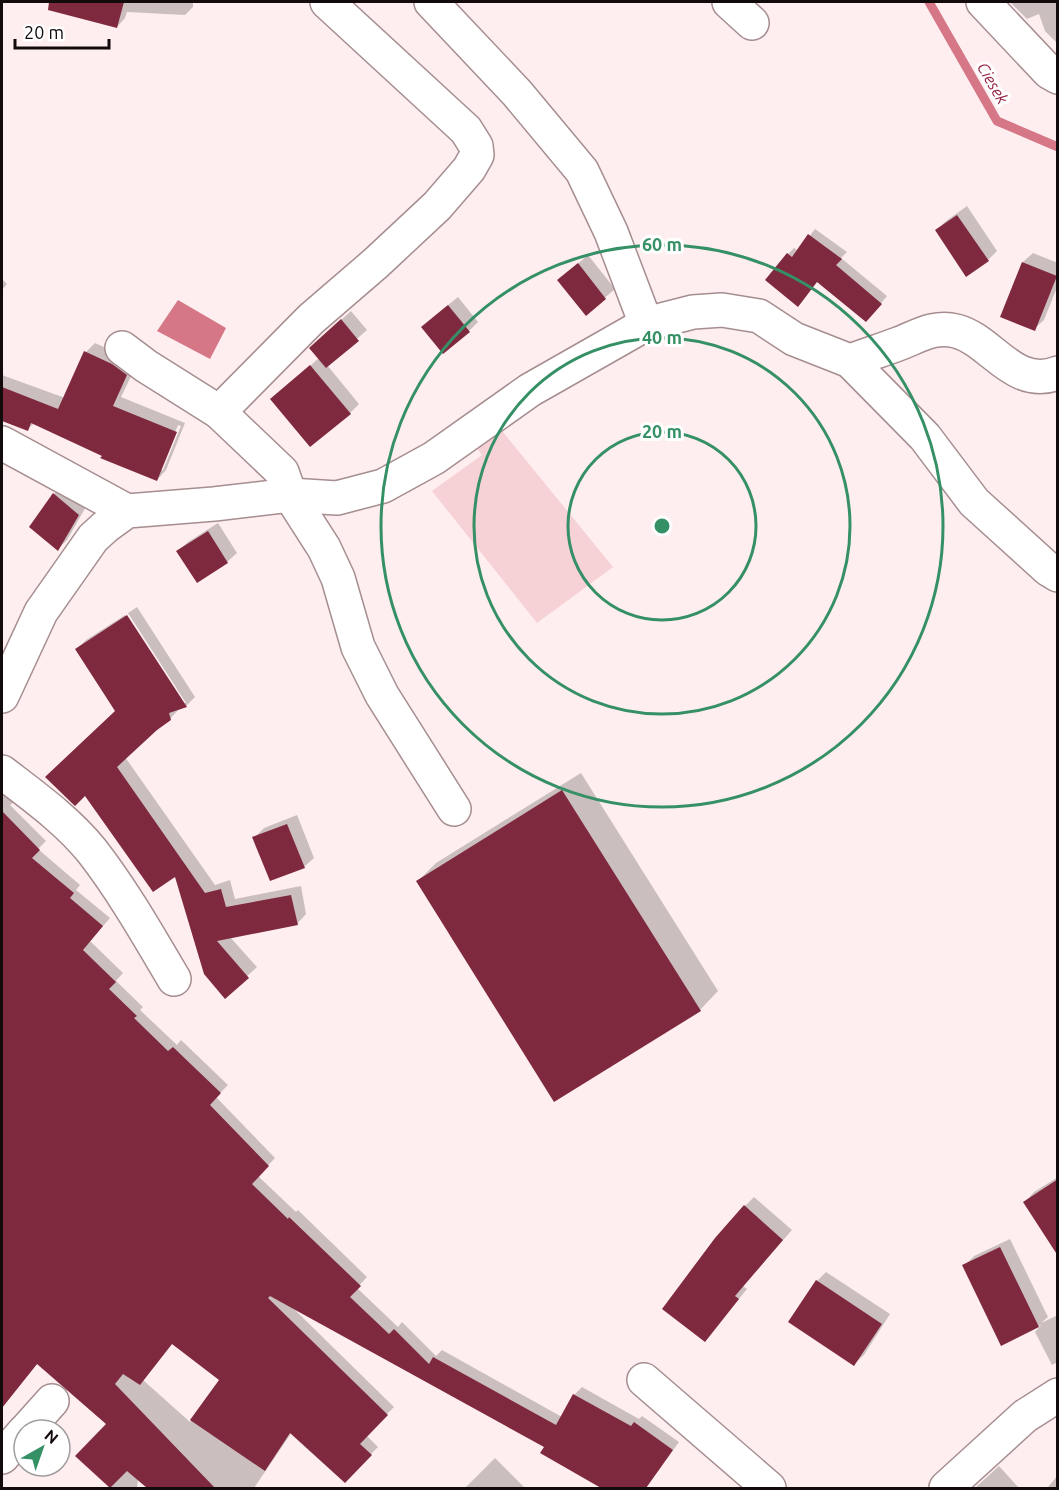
<svg xmlns="http://www.w3.org/2000/svg" width="1059" height="1490" font-family="Ubuntu,sans-serif">
<rect width="100%" height="100%" fill="#feeeef"/>
<!-- green -->
<path fill="#f6d1d5" d="M494,421L613,567L537,623L432,491L482,455L471,440Z"/>
<!-- water -->
<path fill="#d67788" d="M178,300L226,328L210,359L157,331Z"/>
<!-- shadow -->
<g fill="#0003" fill-rule="evenodd">
<path d="M79,2H193V7L185,15L127,12L125,18L117,27L76,16Z"/>
<path d="M1010,2H1058V44L1045,31L1039,14L1027,19Z"/>
<path d="M967,206L997,251L988,260L937,230L946,221Z"/>
<path d="M815,229L847,252L841,258L887,296L872,314L788,254L794,248L798,251Z"/>
<path d="M1033,253L1058,263V285L1044,320L1034,329L1023,262Z"/>
<path d="M588,255L615,289L586,314L559,280Z"/>
<path d="M2,279L7,284L2,290Z"/>
<path d="M458,297L478,322L469,331L432,318Z"/>
<path d="M351,311L367,330L327,365L359,404L350,413L272,399L319,358L320,339Z"/>
<path d="M95,343L122,355L136,366L121,397L185,423L166,470L157,480L34,423L28,429L2,420V375L65,398L86,352ZM178,425L181,426L163,470H160Z"/>
<path d="M63,485L87,505L67,540L58,549L54,494Z"/>
<path d="M218,523L237,553L227,562L178,551L188,542Z"/>
<path d="M137,607L195,697L186,706L180,708L170,719L156,729L125,757L215,885L230,880L235,899L301,886L306,914L297,924L230,937L257,967L225,996L176,874L86,794L117,711L77,649L86,640L125,615L183,703H186L128,613Z"/>
<path d="M581,773L718,991L700,1010L418,881L436,863Z"/>
<path d="M2,790L14,802L10,805L46,841L38,849L80,885L76,890L110,918L90,941L123,973L116,981L143,1007L140,1010L177,1045L181,1040L228,1085L216,1097L275,1158L258,1176L296,1212L298,1210L367,1277L357,1288L398,1327L402,1322L436,1356L442,1350L562,1417L574,1395L582,1387L639,1419L642,1416L679,1442L646,1488H603L546,1446L294,1309L394,1407L366,1435L378,1447L345,1480L292,1432L254,1488H150L138,1479L137,1488H113L78,1456L108,1424L38,1363L2,1407V1371L7,1364L2,1360ZM173,1342L221,1380L190,1422L143,1380Z"/>
<path d="M297,815L314,858L304,867L254,838L264,828Z"/>
<path d="M1058,1177V1248L1025,1202L1034,1192Z"/>
<path d="M754,1197L792,1230L743,1286L747,1289L705,1340L745,1206Z"/>
<path d="M1010,1239L1048,1317L1041,1323L1058,1315V1362L1052,1365L1035,1332L1041,1325L1002,1344L964,1266L974,1256Z"/>
<path d="M826,1272L890,1314L864,1355L854,1364L817,1281Z"/>
<path d="M495,1458L525,1488H465Z"/>
<path d="M999,1466L1019,1488H975Z"/>
<path d="M1058,1475V1488H1049L1048,1487Z"/>
</g>
<g fill="none" stroke-linecap="round" stroke-linejoin="round">
<!-- stream -->
<path stroke="#d67788" stroke-width="9" d="M929,2L997,121L1058,147"/>
</g>
<!-- building -->
<g fill="#7f293e">
<path d="M49,2H124L117,28L48,10Z"/>
<path d="M957,215L989,261L966,277L935,230Z"/>
<path d="M808,234L842,259L836,265L882,304L866,322L817,282L798,307L765,280L787,253L792,257Z"/>
<path d="M1022,262L1057,276L1035,331L1000,317Z"/>
<path d="M578,263L606,299L586,316L557,280Z"/>
<path d="M448,305L470,332L443,354L421,327Z"/>
<path d="M341,319L359,341L326,368L309,348Z"/>
<path d="M84,351L112,364L127,375L113,406L177,432L157,481L100,458L102,456L31,423L28,431L2,421V387L58,409Z"/>
<path d="M310,365L351,414L310,447L270,399Z"/>
<path d="M53,493L79,515L58,551L29,527Z"/>
<path d="M208,531L228,563L197,583L176,551Z"/>
<path d="M127,615L187,707L169,713L171,720L157,730L117,767L205,893L221,889L226,907L291,895L298,925L217,941L249,978L225,999L204,974L175,877L153,892L85,796L75,806L45,777L115,711L75,649Z"/>
<path d="M562,790L701,1011L554,1102L416,881Z"/>
<path d="M2,811L40,850L32,858L74,893L70,898L103,926L83,950L116,982L109,989L137,1016L134,1018L168,1051L173,1047L221,1093L210,1105L269,1166L252,1184L288,1219L289,1217L361,1286L350,1297L389,1334L394,1329L429,1364L433,1357L556,1425L573,1394L631,1426L634,1422L673,1450L646,1488H601L540,1453L544,1447L270,1296L268,1298L388,1415L360,1444L372,1455L345,1483L290,1433L265,1471L190,1420L219,1380L172,1344L140,1385L123,1374L115,1384L215,1488H147L127,1471L110,1488L75,1456L106,1424L37,1364L2,1408Z"/>
<path d="M287,824L305,868L270,881L252,837Z"/>
<path d="M1058,1179V1256L1023,1202Z"/>
<path d="M744,1205L783,1240L735,1296L739,1299L705,1342L662,1309L715,1238Z"/>
<path d="M1000,1247L1039,1327L1001,1346L962,1265Z"/>
<path d="M816,1280L882,1324L854,1366L788,1322Z"/>
</g>
<g fill="none" stroke-linecap="round" stroke-linejoin="round">
<!-- minor casing -->
<g stroke="#a68d90" stroke-width="36">
<g id="minor">
<path d="M431,2L517,93L582,171L611,232L646,324"/>
<path d="M729,2L752,23"/>
<path d="M983,2L1049,72L1058,77"/>
<path d="M122,348L146,366L219,412L282,472L290,495L324,548L338,578L358,647L382,695L454,809"/>
<path d="M850,361L925,437L974,502L1048,569L1058,575"/>
<path d="M219,412L311,319L376,263L437,206L469,169L477,155L476,146L466,130L327,2"/>
<path d="M2,443L127,511"/>
<path d="M2,696L41,612L93,538L105,527L127,511L214,504L290,495L337,498L383,486L434,458L530,390L646,324L693,312L722,310L759,316L794,339L850,361C866,355 882,350 898,344C917,337 934,325 956,331C992,340 1013,390 1058,373"/>
<path d="M2,772C33,796 67,820 92,851C123,891 148,935 174,979"/>
<path d="M644,1380L769,1488"/>
<path d="M26,1430L52,1401"/>
<path d="M2,1457L24,1432"/>
<path d="M946,1488L1025,1416L1058,1395"/>
</g>
</g>
<!-- minor -->
<use href="#minor" stroke="#fff" stroke-width="33"/>
</g>
<!-- distance rings -->
<g fill="none" stroke="#369066" stroke-width="3">
<circle cx="662" cy="526" r="94"/>
<circle cx="662" cy="526" r="188"/>
<circle cx="662" cy="526" r="281"/>
</g>
<g text-anchor="middle" dominant-baseline="central" stroke-width="6" stroke-linejoin="round" paint-order="stroke">
<!-- water labels -->
<g font-size="16" font-style="italic" fill="#942342" stroke="#fff">
<text transform="translate(993 83) rotate(60)">Ciesek</text>
</g>
</g>
<circle cx="662" cy="526" r="9" fill="#369066" stroke="#fff" stroke-width="3"/>
<g font-size="18" text-anchor="middle" font-weight="bold" fill="#369066" stroke="#fff" stroke-width="6" stroke-linejoin="round" paint-order="stroke">
<text x="662" y="251">60 m</text>
<text x="662" y="344">40 m</text>
<text x="662" y="438">20 m</text>
</g>
<!-- border -->
<rect width="1059" height="1490" fill="none" stroke="#130a0c" stroke-width="6"/>
<!-- north arrow -->
<g transform="translate(42 1448) rotate(40)"><circle r="28" fill="#ffffff" stroke="#a19d9e" stroke-width="1.5"/>
<path d="M0-4.5L10 22L0 15L-10 22Z" fill="#369066"/>
<text y="-9" font-size="16" font-weight="bold" text-anchor="middle" fill="#130a0c">N</text>
</g>
<!-- scale -->
<path d="M15 39v9h94v-9" fill="none" stroke="#130a0c" stroke-width="3"/>
<text x="24" y="39" font-size="18" fill="#130a0c" stroke="#ffffff" stroke-width="4.5" paint-order="stroke">20 m</text>
</svg>
